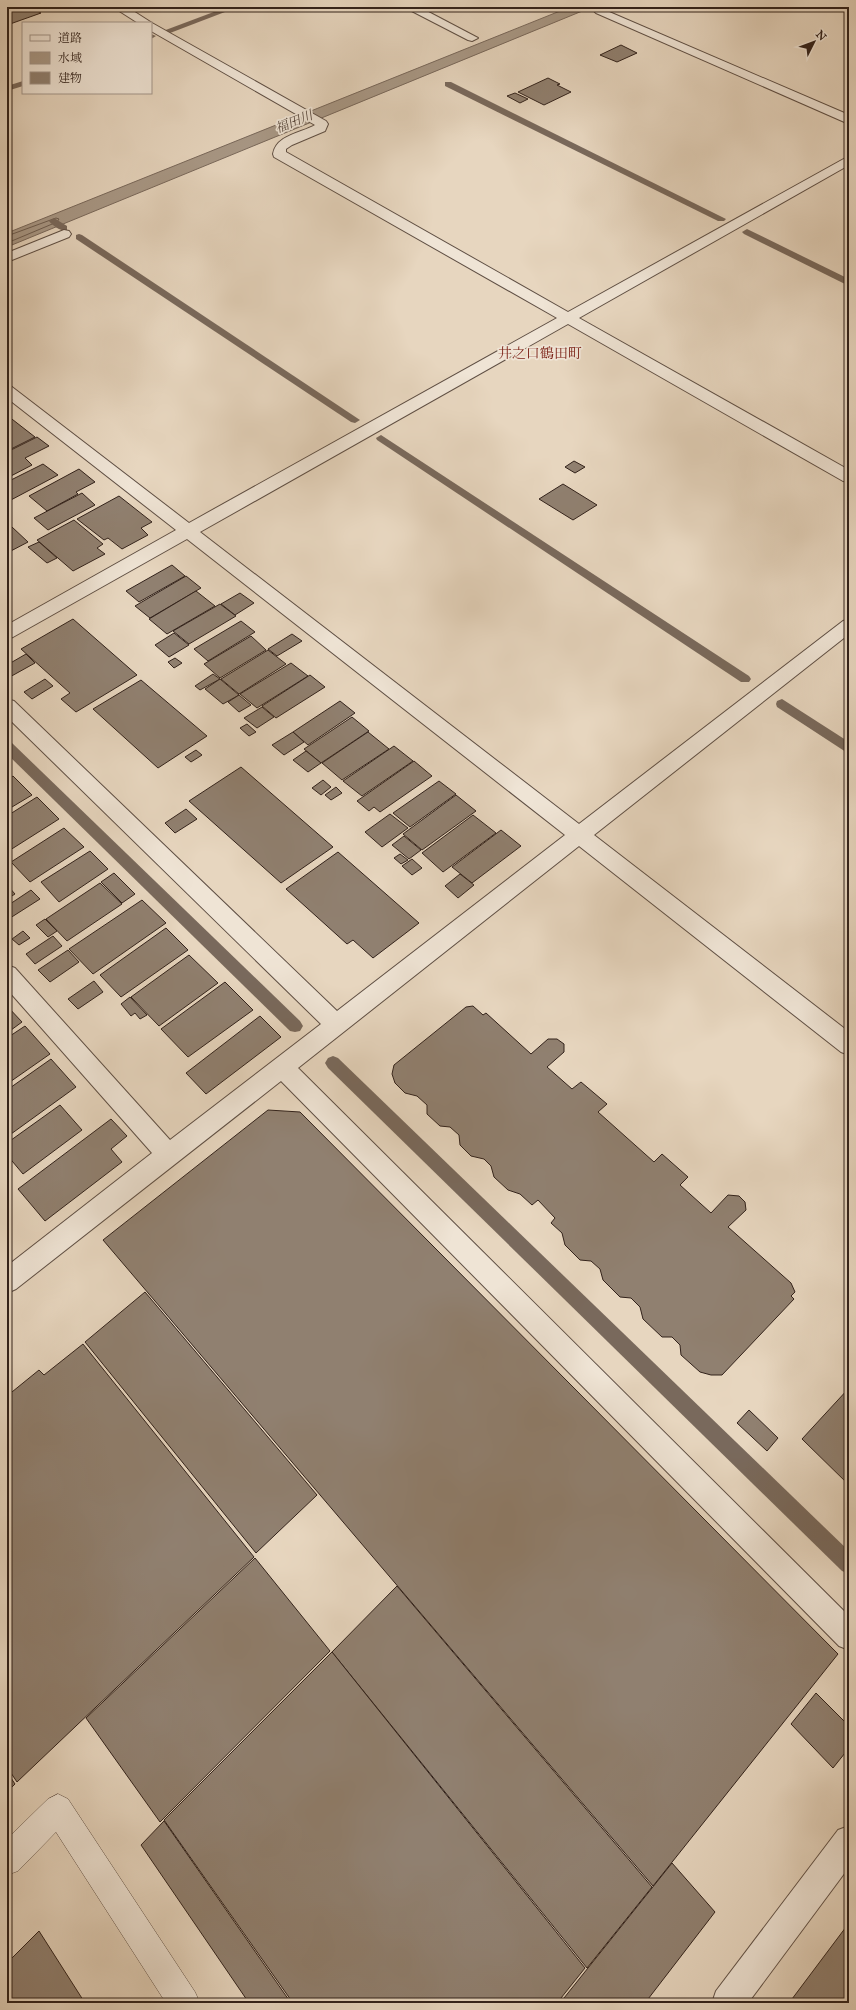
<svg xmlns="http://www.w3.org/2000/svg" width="856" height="2010" font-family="'IM FELL Great Primer','Noto Serif JP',serif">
<rect width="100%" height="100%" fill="#e7d6bf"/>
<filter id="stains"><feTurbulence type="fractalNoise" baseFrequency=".005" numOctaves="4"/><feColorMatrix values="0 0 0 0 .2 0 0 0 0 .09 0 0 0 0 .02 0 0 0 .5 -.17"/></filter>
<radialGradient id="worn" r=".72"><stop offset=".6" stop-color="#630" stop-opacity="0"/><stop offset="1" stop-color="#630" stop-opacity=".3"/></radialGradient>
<!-- water -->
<path fill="#a99987" stroke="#79695c" d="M570,7H592L7,247V233Z"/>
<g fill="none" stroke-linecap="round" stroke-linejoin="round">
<!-- shore -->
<path stroke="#6e5e51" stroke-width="1" d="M7,236L56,218L59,219L57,222L7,243"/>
<!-- stream -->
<g fill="#79695c" fill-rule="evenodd">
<path d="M227,7H238L170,33L163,31Z"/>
<path d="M151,34L156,36L151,39Z"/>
<path d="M23,81V86L7,91V86Z"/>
<path d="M445,82H451L726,219L724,221H718L445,86Z"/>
<path d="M54,218L67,226V230C61,232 53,226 49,221Z"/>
<path d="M747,229L849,279V286L744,234L742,232Z"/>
<path d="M79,234L82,235L360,420L355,423L351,422L76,239V235Z"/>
<path d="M381,435L749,676L751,679L749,682H741L377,440L376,438Z"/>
<path d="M782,699L849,742V754L777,707L776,704L777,701Z"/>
<path d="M7,741L12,743L300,1021L303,1026L300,1031L295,1032L290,1031L7,754Z"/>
<path d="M333,1056L338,1058L849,1551V1574L842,1571L328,1068L325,1063L328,1058Z"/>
</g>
</g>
<!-- building -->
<g fill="#908070" stroke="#32221b">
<path d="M7,7H30L41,13L10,24L7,22Z"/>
<path d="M621,45L637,53L617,62L600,55Z"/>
<path d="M548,78L560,84L557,85L571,92L544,105L518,92Z"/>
<path d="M515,93L528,99L520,103L507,96Z"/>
<path d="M7,416H8L35,437L7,451Z"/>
<path d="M37,437L49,446L25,458L32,465L9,477L7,475V452Z"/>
<path d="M574,461L585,467L575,473L565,467Z"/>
<path d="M43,464L58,475L9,501L7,499V482Z"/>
<path d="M79,469L95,482L76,492L78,494L47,511L29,496Z"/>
<path d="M563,484L597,505L573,520L539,499Z"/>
<path d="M82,493L95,505L48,530L34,518Z"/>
<path d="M119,496L152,522L141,528L148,535L122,549L108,538L104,540L77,519Z"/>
<path d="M74,520L103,544L97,548L105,554L73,571L37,540Z"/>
<path d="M12,527L28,542L7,553V530Z"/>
<path d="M39,542L57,558L47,563L28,547Z"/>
<path d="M172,565L185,576L139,602L126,591Z"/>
<path d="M186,576L201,588L150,618L135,606Z"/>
<path d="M196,591L215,606L167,634L149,619Z"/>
<path d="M240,593L254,603L235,615L221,604Z"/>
<path d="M220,604L236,616L189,644L173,631Z"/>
<path d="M73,619L137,675L76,712L61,699L70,693L21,649Z"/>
<path d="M241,621L255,632L208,661L194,649Z"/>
<path d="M174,633L189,645L169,657L155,645Z"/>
<path d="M292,634L302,641L277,656L268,649Z"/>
<path d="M251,636L266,650L220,678L204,664Z"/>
<path d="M268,650L286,664L239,694L221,679Z"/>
<path d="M26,654L35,663L8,678L7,665Z"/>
<path d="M175,658L182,663L174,668L168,662Z"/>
<path d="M291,663L308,676L257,708L240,694Z"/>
<path d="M213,674L220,679L200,690L195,686Z"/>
<path d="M310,675L325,687L276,718L262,706Z"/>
<path d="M45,679L53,686L32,699L24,692Z"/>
<path d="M220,679L239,695L223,704L205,689Z"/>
<path d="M141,680L207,736L158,768L93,709Z"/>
<path d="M239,695L251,705L239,712L228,702Z"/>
<path d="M340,701L355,713L308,745L293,732Z"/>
<path d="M262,707L274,717L257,728L244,718Z"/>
<path d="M352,717L369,731L321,763L304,749Z"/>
<path d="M247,724L256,732L249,736L240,728Z"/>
<path d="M293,732L304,742L284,755L272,745Z"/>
<path d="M368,732L389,749L342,780L322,763Z"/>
<path d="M394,746L413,761L362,796L343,781Z"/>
<path d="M196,750L202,755L191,762L185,757Z"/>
<path d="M306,751L321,763L308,772L293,760Z"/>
<path d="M414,761L432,776L380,812L374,807L369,811L357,801Z"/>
<path d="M241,767L333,847L281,883L189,801Z"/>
<path d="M13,776L32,795L7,810V780Z"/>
<path d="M323,780L331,787L321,795L312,788Z"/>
<path d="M439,781L456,794L410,827L393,813Z"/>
<path d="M336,787L342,793L331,800L325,795Z"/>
<path d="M456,795L476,811L422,850L403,834Z"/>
<path d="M37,797L59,819L7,852V816Z"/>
<path d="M186,809L197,819L175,833L165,823Z"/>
<path d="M390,814L408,828L382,847L365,832Z"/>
<path d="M473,815L496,833L443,872L422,853Z"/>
<path d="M64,828L84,847L30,882L11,862Z"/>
<path d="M501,830L521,846L472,883L452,867Z"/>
<path d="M404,836L421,850L409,859L392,845Z"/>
<path d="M90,851L108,869L59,902L41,882Z"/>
<path d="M338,852L419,923L373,958L353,940L347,944L286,889Z"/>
<path d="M400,854L408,860L401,864L394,858Z"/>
<path d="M412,859L422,868L412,875L402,866Z"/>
<path d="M114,873L135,894L122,903L101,882Z"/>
<path d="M460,874L474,885L458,898L445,886Z"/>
<path d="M100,883L122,904L67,941L46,919Z"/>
<path d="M7,885L15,894L7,899Z"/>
<path d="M31,890L40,899L7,920V906Z"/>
<path d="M142,900L166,923L93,974L69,949Z"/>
<path d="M45,919L57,931L48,937L36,925Z"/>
<path d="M166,928L188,950L121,997L100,975Z"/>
<path d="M23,931L30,938L19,945L12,939Z"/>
<path d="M53,936L62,946L35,964L26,954Z"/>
<path d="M68,950L79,962L50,982L38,970Z"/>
<path d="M189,955L218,983L159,1026L131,997Z"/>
<path d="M94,981L103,992L78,1009L68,999Z"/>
<path d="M225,982L253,1010L188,1057L161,1029Z"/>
<path d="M130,997L147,1015L140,1019L135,1013L131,1016L121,1004Z"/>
<path d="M7,1006L22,1022L7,1033Z"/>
<path d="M473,1006L483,1015L486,1013L531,1054L548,1039H557L564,1044V1052L547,1067L572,1089L581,1082L607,1104L598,1112L654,1162L662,1154L688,1177L680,1185L711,1213L728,1195L739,1196L745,1202L746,1210L728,1227L791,1283L795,1292L791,1296L794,1299L722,1375H711L700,1372L681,1355L680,1345L672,1337H662L643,1319L640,1307L631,1298L620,1297L603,1280L600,1269L591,1261L580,1260L565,1245L562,1233L551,1223L555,1218L538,1200L532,1205L520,1194L508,1190L494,1177L491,1166L484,1159L471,1156L460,1145L459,1135L450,1127L440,1126L427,1114V1105L417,1096L405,1093L395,1083L392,1074L394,1065L466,1007Z"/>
<path d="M260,1016L281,1037L206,1094L186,1073Z"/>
<path d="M25,1026L50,1054L7,1084V1038Z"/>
<path d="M51,1059L76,1087L11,1134L9,1132L7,1134V1090Z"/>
<path d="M60,1105L82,1130L23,1174L7,1155V1143Z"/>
<path d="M268,1110L300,1112L838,1654L653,1886L103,1240Z"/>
<path d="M111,1119L127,1136L111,1149L122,1162L45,1221L18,1189Z"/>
<path d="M145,1292L317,1495L256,1553L85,1342Z"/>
<path d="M83,1344L254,1557L17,1782L7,1767V1396L39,1370L44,1375Z"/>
<path d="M849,1388V1485L802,1439Z"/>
<path d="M749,1410L778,1438L767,1451L737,1423Z"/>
<path d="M255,1558L330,1651L160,1822L86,1718Z"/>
<path d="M397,1586L652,1887L587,1968L332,1652Z"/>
<path d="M332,1652L585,1968L557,2003H293L164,1820Z"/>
<path d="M816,1693L849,1726V1748L833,1768L791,1724Z"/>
<path d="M7,1772L15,1784L7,1792Z"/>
<path d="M164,1821L291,2003H249L141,1845Z"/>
<path d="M672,1863L715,1912L645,2003H560Z"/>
<path d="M849,1923V2003H789Z"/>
<path d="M39,1931L85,2003H7V1963Z"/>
</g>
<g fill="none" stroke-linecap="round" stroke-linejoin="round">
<!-- service casing -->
<g stroke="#5f4f44" stroke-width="1">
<path id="service" d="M58,1794L68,1799L195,1992L200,2003H166L56,1832L18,1871L7,1875V1839L48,1799Z"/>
</g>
<!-- minor casing -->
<g stroke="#5f4f44" stroke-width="2">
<g id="minor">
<path d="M113,7H127L152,23L326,121L328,124L325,131L292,145L286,149V152L568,312L849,156V165L579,318L849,470V482L843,481L568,324L200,532L579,824L843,621L849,619V634L594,835L849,1032V1055L841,1052L579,846L298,1068L849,1616V1650L839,1646L281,1081L16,1289L7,1293V1266L152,1153L7,989V965L15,968L170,1140L321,1024L7,717V699L14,701L337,1011L565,835L187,539L13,637L7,639V625L176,530L7,398V385L12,387L189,523L557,318L274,157L273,154C276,135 301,133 315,125L151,31V23H138Z"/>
<path d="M404,7H419L478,38L472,41L468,40Z"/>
<path d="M600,8L849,115V124L596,13L594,11Z"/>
<path d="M64,230L69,231L71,234L69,237L7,262V253Z"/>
<path d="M849,1826V1867L748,2003H712L716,1991L838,1830Z"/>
</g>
</g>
<!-- service -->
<use href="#service" fill="#efe4d5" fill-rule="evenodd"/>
<!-- minor -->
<use href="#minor" fill="#efe4d5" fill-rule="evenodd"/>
</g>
<g text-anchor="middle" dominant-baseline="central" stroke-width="3.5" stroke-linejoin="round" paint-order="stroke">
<!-- far-water labels -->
<g font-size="13" font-style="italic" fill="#5c4c41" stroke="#efe4d5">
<text transform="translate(294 122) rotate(-22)">福田川</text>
</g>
<!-- far-quarter labels -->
<g font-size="14" fill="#7a1f14" stroke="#efe4d5">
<text x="540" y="353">井之口鶴田町</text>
</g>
</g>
<!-- margin -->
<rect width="856" height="2010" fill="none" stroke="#e7d6bf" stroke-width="24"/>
<rect x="8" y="8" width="840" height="1994" fill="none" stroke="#32221b" stroke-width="2"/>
<rect x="12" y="12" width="832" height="1986" fill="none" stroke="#32221b"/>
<!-- legend -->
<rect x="22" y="22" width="130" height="72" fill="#efe4d5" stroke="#a3968b"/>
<rect x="30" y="35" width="20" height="6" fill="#efe4d5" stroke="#a3968b"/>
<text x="58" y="42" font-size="12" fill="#32221b">道路</text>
<rect x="30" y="52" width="20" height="12" fill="#a99987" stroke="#a3968b"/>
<text x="58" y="62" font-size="12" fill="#32221b">水域</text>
<rect x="30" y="72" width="20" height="12" fill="#908070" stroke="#a3968b"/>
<text x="58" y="82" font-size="12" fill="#32221b">建物</text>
<!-- north arrow -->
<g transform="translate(814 42) rotate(48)" stroke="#efe4d5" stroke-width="3" paint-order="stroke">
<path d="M0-3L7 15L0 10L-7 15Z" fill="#32221b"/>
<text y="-6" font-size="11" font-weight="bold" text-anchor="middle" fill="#32221b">N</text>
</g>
<rect width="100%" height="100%" filter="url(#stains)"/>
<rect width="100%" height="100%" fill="url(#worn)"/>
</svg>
